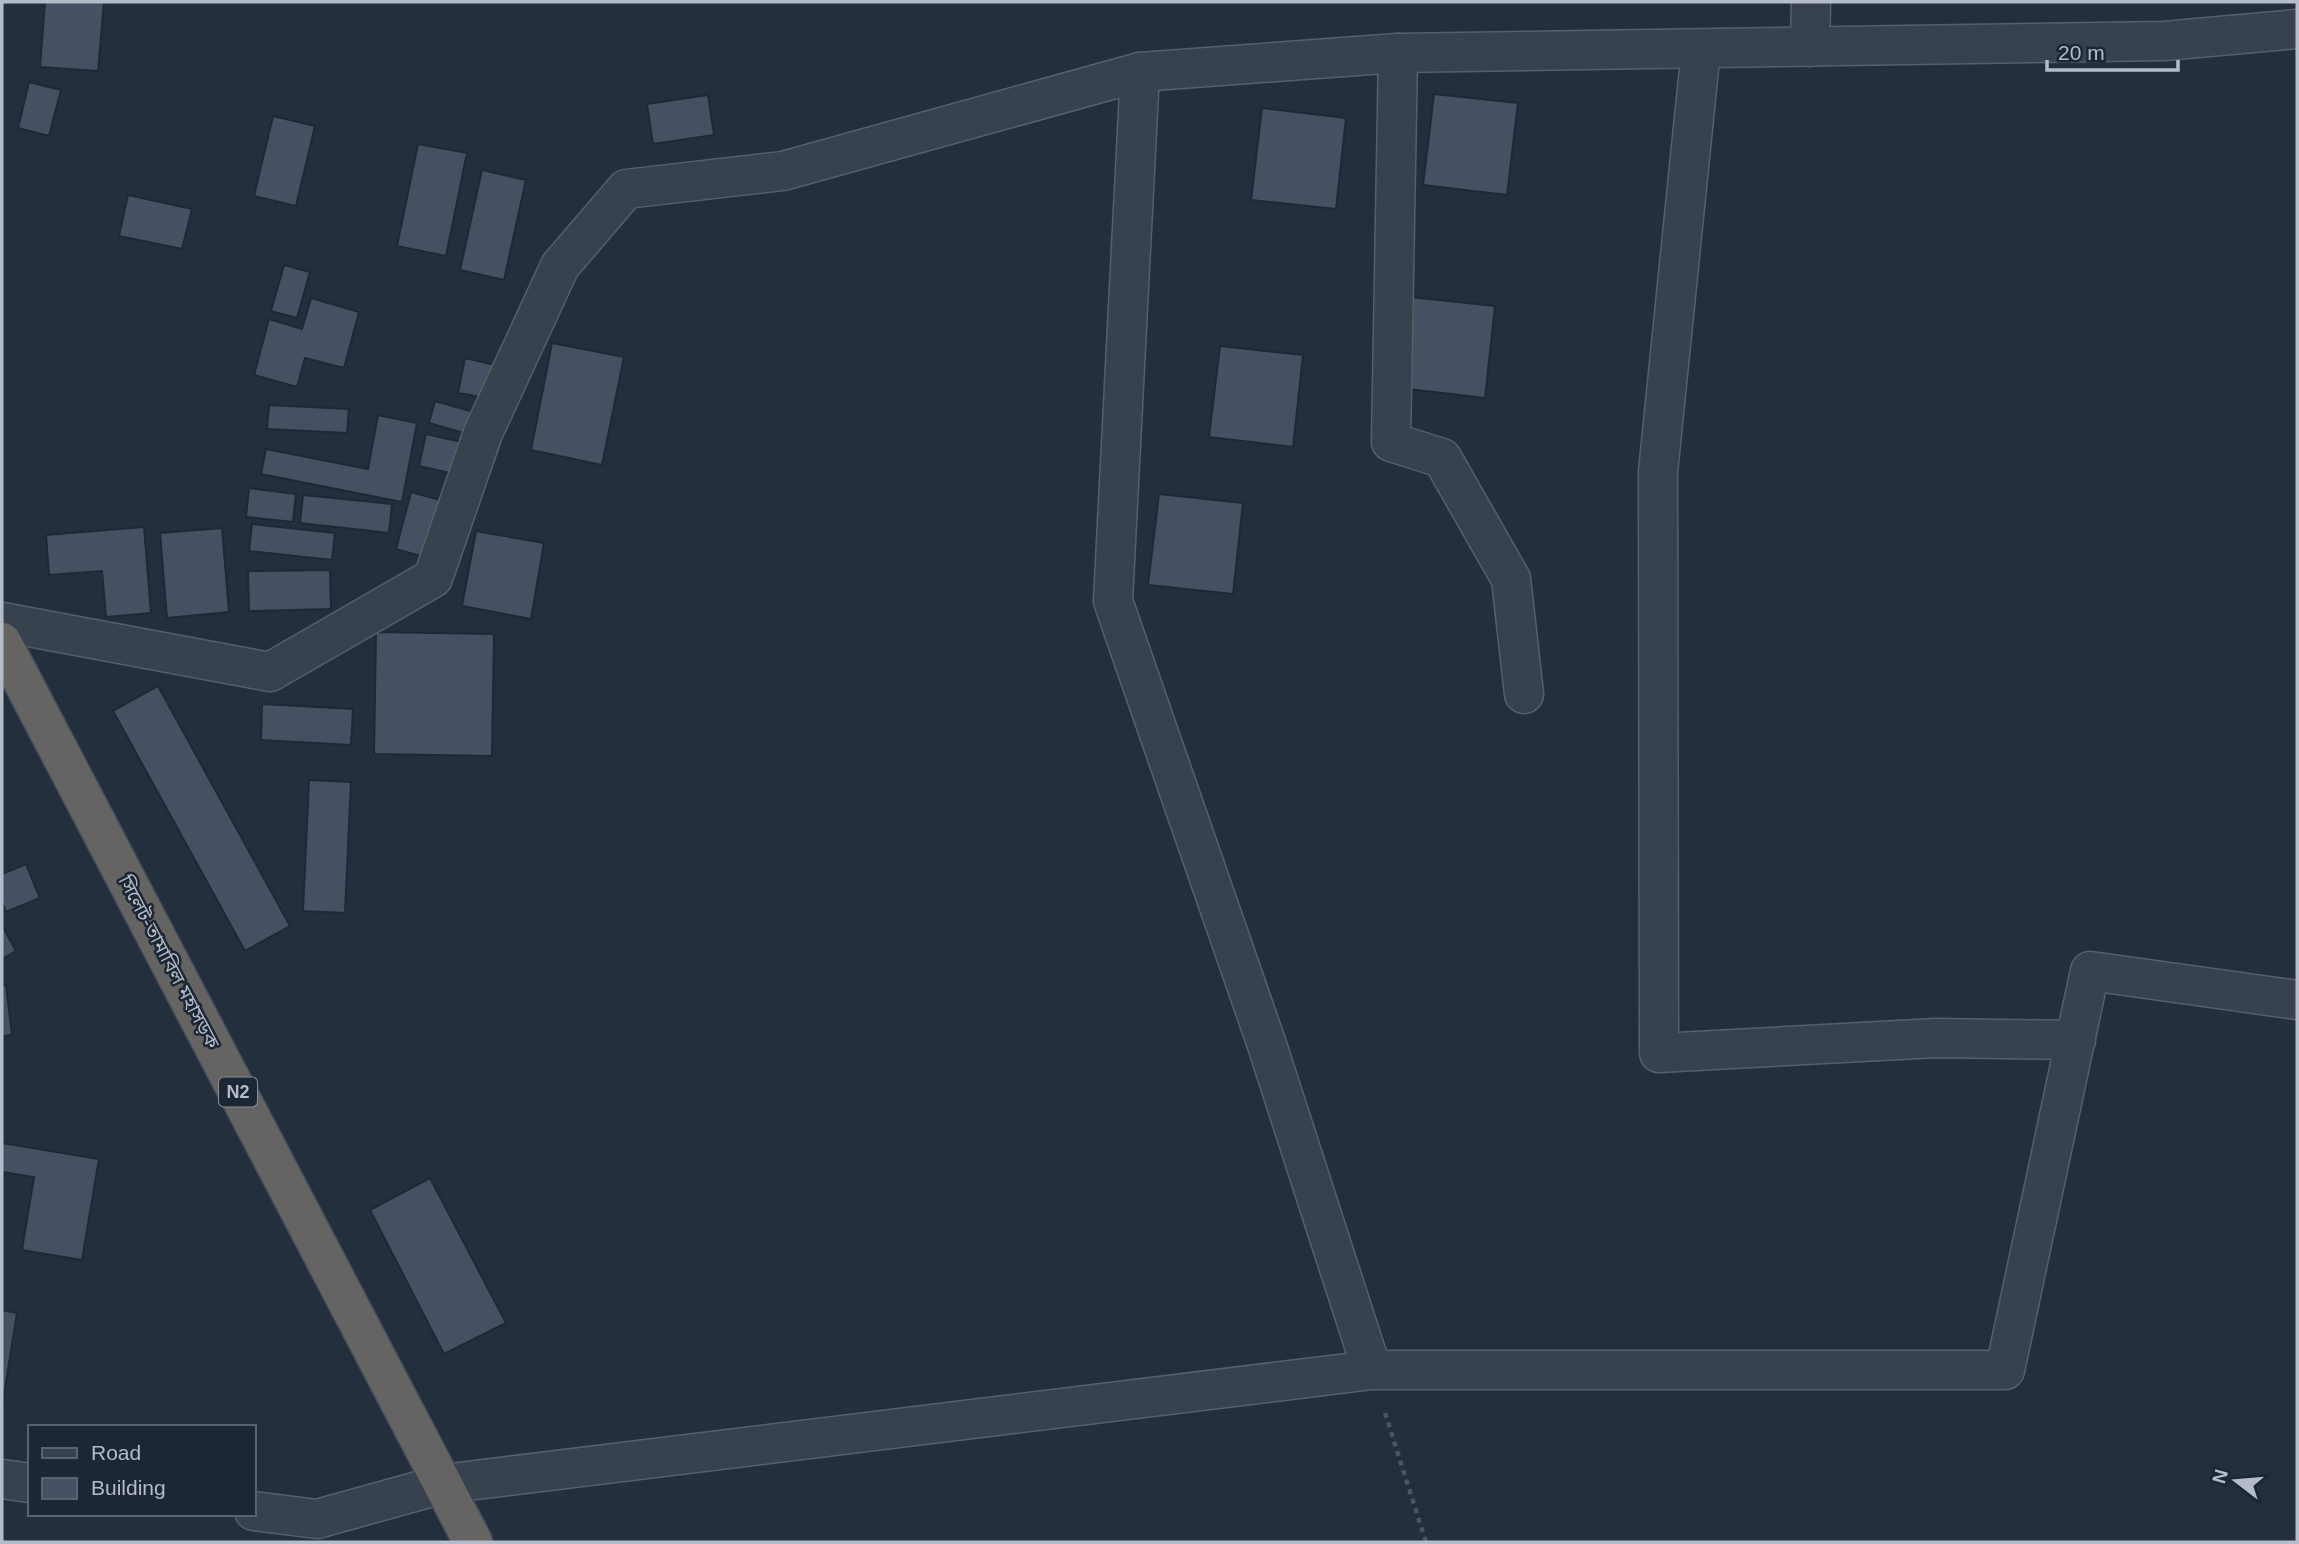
<svg xmlns="http://www.w3.org/2000/svg" width="2299" height="1544" font-family="Helvetica,'Noto Sans Bengali',sans-serif">
<rect width="100%" height="100%" fill="#242f3e"/>
<!-- building -->
<g fill="#455162" stroke="#1f2835" stroke-width="2">
<path d="M45,2H104L98,71L40,67Z"/>
<path d="M29,82L61,90L49,136L18,128Z"/>
<path d="M1434,94L1518,103L1507,195L1423,185Z"/>
<path d="M708,95L714,135L653,144L647,104Z"/>
<path d="M1262,108L1346,118L1336,209L1251,200Z"/>
<path d="M273,116L315,126L296,206L254,196Z"/>
<path d="M418,144L467,153L446,256L397,246Z"/>
<path d="M482,170L526,180L504,280L460,270Z"/>
<path d="M128,195L192,209L182,249L119,236Z"/>
<path d="M284,265L310,272L297,318L271,311Z"/>
<path d="M1410,297L1495,306L1485,398L1400,388Z"/>
<path d="M311,298L359,312L344,368L305,358L297,387L254,375L269,319L302,329Z"/>
<path d="M552,343L624,357L602,465L531,450Z"/>
<path d="M1220,346L1303,355L1293,447L1209,437Z"/>
<path d="M465,358L495,365L487,398L458,393Z"/>
<path d="M435,401L477,413L471,435L429,423Z"/>
<path d="M269,405L349,409L347,433L267,429Z"/>
<path d="M378,415L417,423L402,502L261,474L266,449L368,469Z"/>
<path d="M426,434L466,443L459,475L419,466Z"/>
<path d="M249,488L296,494L293,522L246,517Z"/>
<path d="M411,492L440,500L424,557L396,549Z"/>
<path d="M1159,494L1243,503L1233,594L1148,585Z"/>
<path d="M303,495L392,504L389,533L300,523Z"/>
<path d="M252,524L335,533L332,560L249,551Z"/>
<path d="M144,527L151,613L106,617L102,571L49,575L46,535Z"/>
<path d="M222,528L229,612L167,618L160,533Z"/>
<path d="M476,531L544,543L531,619L462,606Z"/>
<path d="M330,570L331,609L249,611L248,571Z"/>
<path d="M376,632L494,634L492,756L374,754Z"/>
<path d="M158,686L290,926L245,951L113,711Z"/>
<path d="M262,704L353,709L351,745L261,740Z"/>
<path d="M309,780L351,782L345,913L303,911Z"/>
<path d="M26,864L40,898L6,912L2,902V874Z"/>
<path d="M2,925L16,951L2,959Z"/>
<path d="M6,985L12,1035L2,1036V986Z"/>
<path d="M2,1143L99,1159L82,1260L22,1250L34,1177L2,1172Z"/>
<path d="M430,1178L506,1323L444,1354L370,1210Z"/>
<path d="M2,1310L17,1313L2,1408Z"/>
</g>
<g fill="none" stroke-linecap="round" stroke-linejoin="round">
<!-- minor casing -->
<g stroke="#565f6c" stroke-width="41">
<g id="minor">
<path d="M1810,47L1811,2"/>
<path d="M1701,49L1658,472L1659,1053L1936,1038L2076,1040"/>
<path d="M1398,53L1391,442L1442,458L1511,579L1524,694"/>
<path d="M1140,72L1113,601L1267,1045L1372,1370"/>
<path d="M2,622L270,672L433,578L483,433L560,266L626,189L783,171L1140,72L1398,53L2164,41L2297,29"/>
<path d="M2,1479L30,1483"/>
<path d="M254,1511L317,1519L443,1484L1372,1370H2005L2090,971L2297,1000"/>
</g>
</g>
<!-- trunk casing -->
<g stroke="#434c59" stroke-width="41">
<path id="trunk" d="M2,642L473,1542"/>
</g>
<!-- path -->
<path stroke="#44595c" stroke-width="4.5" stroke-dasharray="5 5" stroke-linecap="butt" d="M1385,1413L1426,1542"/>
<!-- minor -->
<use href="#minor" stroke="#38414e" stroke-width="38"/>
<!-- trunk -->
<use href="#trunk" stroke="#656462" stroke-width="38"/>
</g>
<g text-anchor="middle" dominant-baseline="central" stroke-width="5" stroke-linejoin="round" paint-order="stroke">
<!-- shield labels -->
<rect fill="#1d2633" stroke="#878f9c" stroke-width="2" x="219" y="1077.5" width="38" height="29" rx="5"/>
<g font-size="18" font-weight="bold" fill="#b4bcc9">
<text x="238" y="1092">N2</text>
</g>
<!-- street labels -->
<g font-size="19" fill="#b4bcc9" stroke="#1d2633">
<text transform="translate(169 962) rotate(62)">সিলেট-তামাবিল মহাসড়ক</text>
</g>
</g>
<!-- border -->
<rect width="2299" height="1544" fill="none" stroke="#b4bcc9" stroke-width="7"/>
<!-- legend -->
<rect x="28" y="1425" width="228" height="91" fill="#1d2633" stroke="#59626f" stroke-width="2"/>
<rect x="42" y="1448" width="35" height="10" fill="#38414e" stroke="#59626f" stroke-width="2"/>
<text x="91" y="1460" font-size="21" fill="#b4bcc9">Road</text>
<rect x="42" y="1478" width="35" height="21" fill="#455162" stroke="#59626f" stroke-width="2"/>
<text x="91" y="1495" font-size="21" fill="#b4bcc9">Building</text>
<!-- north arrow -->
<g transform="translate(2236 1481) rotate(286)" stroke="#1d2633" stroke-width="5" paint-order="stroke">
<path d="M0-5L12 26L0 18L-12 26Z" fill="#b4bcc9"/>
<text y="-10" font-size="19" font-weight="bold" text-anchor="middle" fill="#b4bcc9">N</text>
</g>
<!-- scale -->
<path d="M2047 60v10h131v-10" fill="none" stroke="#b4bcc9" stroke-width="3.5"/>
<text x="2058" y="60" font-size="21" fill="#b4bcc9" stroke="#1d2633" stroke-width="5" paint-order="stroke">20 m</text>
</svg>
